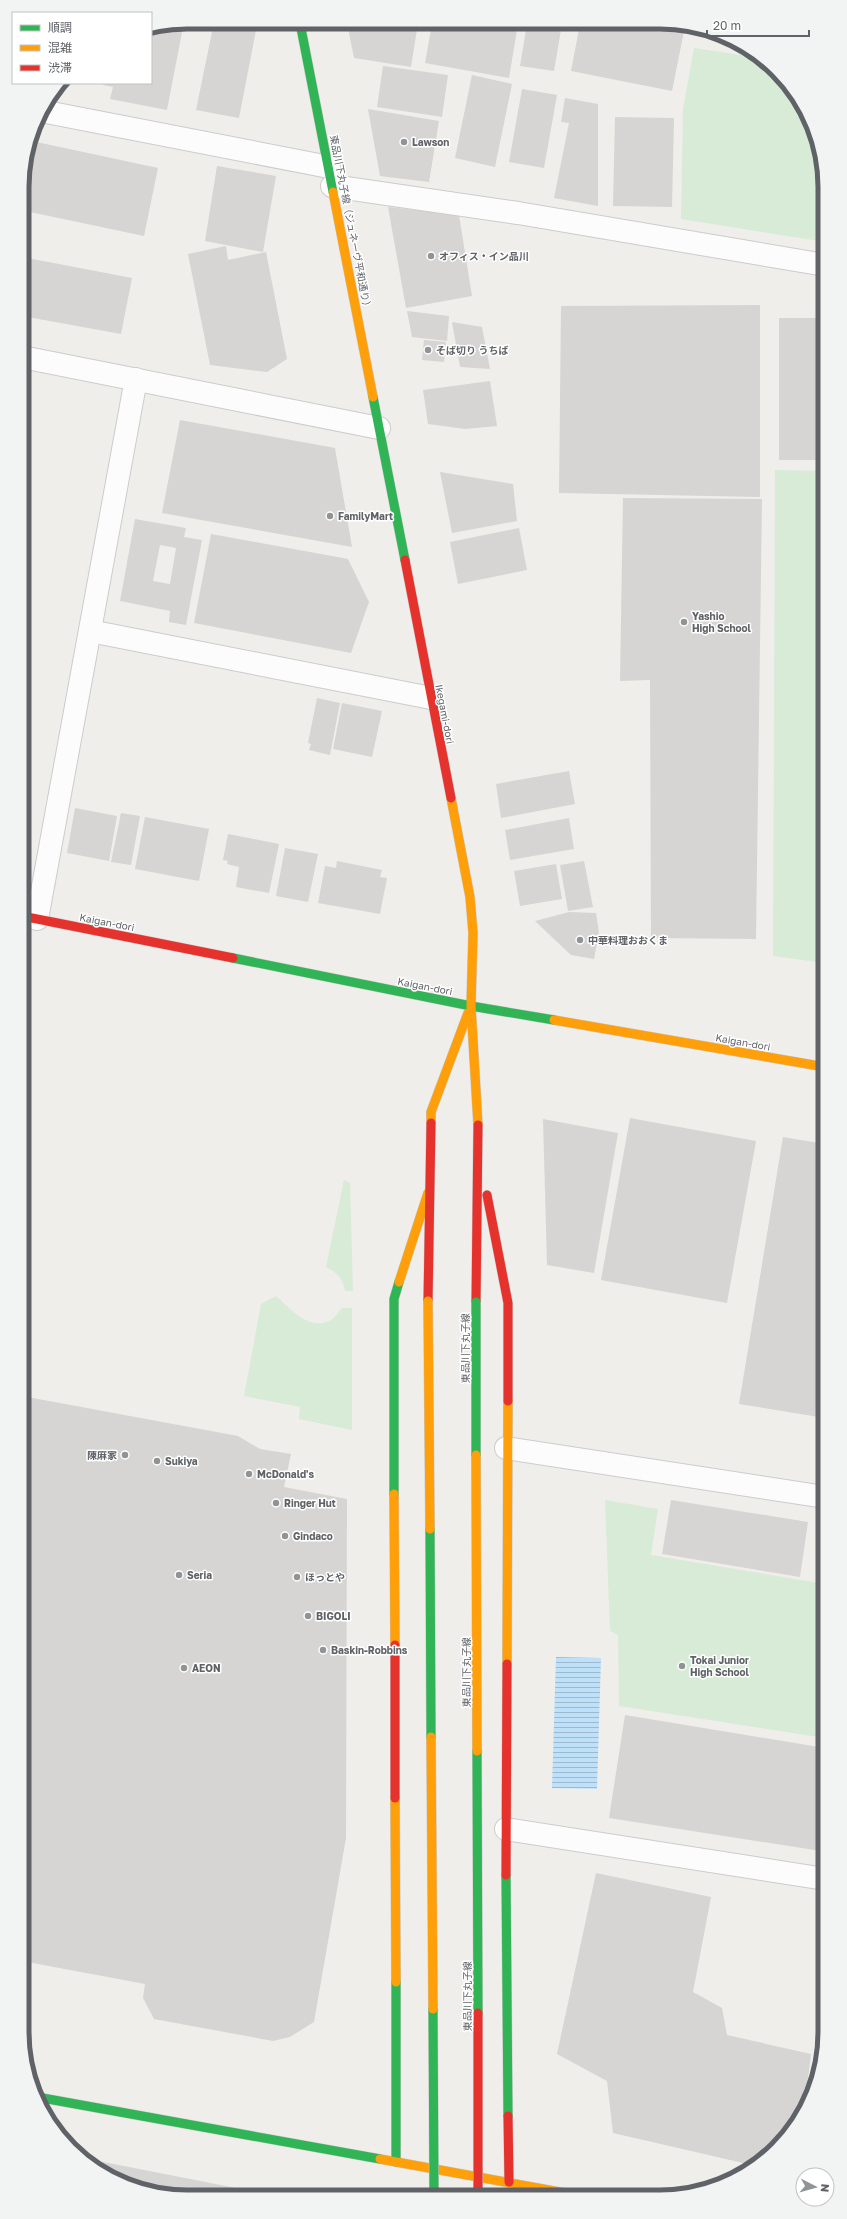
<svg xmlns="http://www.w3.org/2000/svg" width="847" height="2219" font-family="'Golos Text','Noto Sans JP',sans-serif">
<defs>
<pattern id="water-rules" width="6" height="5" patternUnits="userSpaceOnUse"><rect width="6" height="5" fill="#bfe0f9"/><path d="M0 2.5h6" fill="none" stroke="#9eb9cd"/></pattern>
</defs>
<rect width="100%" height="100%" fill="#efeeea"/>
<!-- grass -->
<g fill="#d8ebd6">
<path d="M694,48L761,58L769,63L803,104L819,144L825,187V242L681,219L683,109Z"/>
<path d="M775,470L825,471V963L773,956Z"/>
<path d="M344,1180L350,1183L353,1291H345C343,1278 337,1273 326,1267Z"/>
<path d="M276,1296C291,1309 309,1332 331,1320C335,1318 339,1311 342,1308H352V1430L299,1419L300,1407L244,1396L261,1304Z"/>
<path d="M605,1500L658,1509L651,1555L825,1584V1738L619,1706L618,1635L610,1631Z"/>
</g>
<!-- water -->
<path fill="url(#water-rules)" d="M556,1657L601,1658L597,1789L552,1788Z"/>
<!-- building -->
<g fill="#d6d5d3" fill-rule="evenodd">
<path d="M214,22H242L257,25L239,118L196,110Z"/>
<path d="M347,23H418L411,67L354,58Z"/>
<path d="M432,24H518L509,78L425,63Z"/>
<path d="M527,24H562L554,71L520,66Z"/>
<path d="M580,24L685,26L672,91L571,71Z"/>
<path d="M173,25L183,27L167,110L110,99L113,87L103,85L104,83H151V29Z"/>
<path d="M383,66L448,75L442,117L377,107Z"/>
<path d="M472,75L512,84L495,167L455,158Z"/>
<path d="M522,89L557,95L544,168L509,162Z"/>
<path d="M565,98L598,104V206L554,198L569,123L561,122Z"/>
<path d="M368,109L439,121L429,182L380,176Z"/>
<path d="M615,117L674,118L672,207L613,206Z"/>
<path d="M32,141L158,168L144,236L30,212L27,228L22,227V176Z"/>
<path d="M217,166L276,176L263,252L205,241Z"/>
<path d="M388,207L459,215L472,296L406,308Z"/>
<path d="M22,238L26,239L23,256H22Z"/>
<path d="M226,246L228,260L266,252L287,359L267,372L210,365L188,254Z"/>
<path d="M22,257L132,278L121,334L22,316Z"/>
<path d="M760,305V497L559,493L561,306Z"/>
<path d="M407,311L449,316L447,341L412,337Z"/>
<rect x="779" y="318" width="46" height="142"/>
<path d="M452,322L482,327L490,369L460,367Z"/>
<path d="M424,340L446,342L444,362L422,360Z"/>
<path d="M490,381L497,426L465,429L428,424L423,390Z"/>
<path d="M180,420L335,448L352,547L162,513Z"/>
<path d="M440,472L513,484L517,521L452,533Z"/>
<path d="M623,498L762,499L756,939L651,938L650,680L620,681Z"/>
<path d="M135,519L186,528L184,537L202,540L186,625L169,622L170,611L120,601ZM160,545L176,548L170,584L153,581Z"/>
<path d="M519,528L527,570L458,584L450,542Z"/>
<path d="M211,534L348,559L369,602L351,653L194,623Z"/>
<path d="M22,547L30,548L23,583H22Z"/>
<path d="M317,698L340,703L330,755L309,750L311,744L308,743Z"/>
<path d="M342,703L382,711L372,757L333,749Z"/>
<path d="M569,771L575,804L501,818L496,784Z"/>
<path d="M75,808L117,816L109,861L67,853Z"/>
<path d="M121,813L140,816L131,865L111,862Z"/>
<path d="M145,817L209,829L199,881L135,869Z"/>
<path d="M569,818L574,849L510,860L505,830Z"/>
<path d="M228,834L279,844L269,893L236,887L239,867L227,864L228,861L223,860Z"/>
<path d="M285,848L318,854L308,902L276,896Z"/>
<path d="M337,861L382,870L380,877L387,878L380,914L318,903L325,866L336,868Z"/>
<path d="M584,861L593,907L568,911L560,865Z"/>
<path d="M556,864L562,899L520,906L514,871Z"/>
<path d="M569,912L596,913L599,933L594,959L571,955L535,921Z"/>
<path d="M630,1118L756,1141L727,1303L601,1280Z"/>
<path d="M543,1119L618,1133L594,1273L547,1265Z"/>
<path d="M783,1137L825,1144V1418L739,1404Z"/>
<path d="M22,1396L238,1436L260,1449L291,1454L284,1487L347,1499L346,1838L314,2022L290,2037L273,2041L154,2019L143,1998L145,1984L22,1961Z"/>
<path d="M671,1500L808,1522L800,1577L662,1554Z"/>
<path d="M824,1533H825V1573L817,1571Z"/>
<path d="M625,1715L825,1748V1830L821,1851L609,1818Z"/>
<path d="M596,1873L711,1897L693,1992L722,2008L727,2035L811,2054L804,2111L791,2133L756,2166L613,2133L607,2081L557,2054Z"/>
<path d="M83,2158L231,2187L264,2195L155,2194L114,2180Z"/>
</g>
<g fill="none" stroke-linecap="round" stroke-linejoin="round">
<!-- street casing -->
<g stroke="#cbcccc" stroke-width="24">
<g id="street">
<path d="M41,111L329,167"/>
<path d="M332,186L518,213L825,265"/>
<path d="M22,357L379,428"/>
<path d="M90,631L431,698"/>
<path d="M37,919L136,379"/>
<path d="M506,1448L825,1497"/>
<path d="M506,1829L825,1879"/>
</g>
</g>
<!-- fast casing -->
<g stroke="#cacacb" stroke-width="10">
<g id="fast">
<path d="M300,23L333,192"/>
<path d="M373,397L405,560"/>
<path d="M233,958L471,1006L554,1020"/>
<path d="M394,1494V1299L399,1282"/>
<path d="M506,1875L508,2116"/>
<path d="M396,1982V2162"/>
<path d="M37,2097L380,2159"/>
</g>
</g>
<!-- slow casing -->
<g stroke="#cacacb" stroke-width="10">
<g id="slow">
<path d="M333,192L373,397"/>
<path d="M451,798L470,897L473,933L471,1006L478,1125"/>
<path d="M554,1020L825,1067"/>
<path d="M431,1123V1112L468,1013"/>
<path d="M399,1282L428,1193"/>
<path d="M394,1494L395,1645"/>
<path d="M507,1664L508,1401"/>
<path d="M395,1798L396,1982"/>
<path d="M380,2159L587,2197"/>
</g>
</g>
<!-- jam casing -->
<g stroke="#cacacb" stroke-width="10">
<g id="jam">
<path d="M405,560L451,798"/>
<path d="M22,916L233,958"/>
<path d="M487,1195L508,1303V1401"/>
<path d="M428,1301L431,1123"/>
<path d="M476,1302L478,1125"/>
<path d="M395,1645V1798"/>
<path d="M506,1875L507,1664"/>
<path d="M508,2116L509,2182"/>
</g>
</g>
<!-- street -->
<use href="#street" stroke="#fdfcfc" stroke-width="22"/>
<!-- fast -->
<use href="#fast" stroke="#30b455" stroke-width="9"/>
<!-- slow -->
<use href="#slow" stroke="#ff9f0a" stroke-width="9"/>
<!-- jam -->
<use href="#jam" stroke="#e5322d" stroke-width="9"/>
<!-- fast-bridge casing -->
<g stroke="#cacacb" stroke-width="10" stroke-linecap="butt">
<g id="fast-bridge">
<path d="M476,1302V1455"/>
<path d="M430,1529L431,1737"/>
<path d="M477,1751L478,2013"/>
<path d="M433,2009L434,2196"/>
</g>
</g>
<!-- slow-bridge casing -->
<g stroke="#cacacb" stroke-width="10" stroke-linecap="butt">
<g id="slow-bridge">
<path d="M428,1301L430,1529"/>
<path d="M476,1455L477,1751"/>
<path d="M431,1737L433,2009"/>
</g>
</g>
<!-- jam-bridge casing -->
<g stroke="#cacacb" stroke-width="10" stroke-linecap="butt">
<path id="jam-bridge" d="M478,2013V2196"/>
</g>
<!-- fast-bridge -->
<use href="#fast-bridge" stroke="#30b455" stroke-width="9"/>
<!-- slow-bridge -->
<use href="#slow-bridge" stroke="#ff9f0a" stroke-width="9"/>
<!-- jam-bridge -->
<use href="#jam-bridge" stroke="#e5322d" stroke-width="9"/>
</g>
<!-- markers -->
<g fill="#919496" stroke="#fff" stroke-width="1.5">
<circle cx="404" cy="142" r="4"/>
<circle cx="431" cy="256" r="4"/>
<circle cx="428" cy="350" r="4"/>
<circle cx="330" cy="516" r="4"/>
<circle cx="684" cy="622" r="4"/>
<circle cx="580" cy="940" r="4"/>
<circle cx="125" cy="1455" r="4"/>
<circle cx="157" cy="1461" r="4"/>
<circle cx="249" cy="1474" r="4"/>
<circle cx="276" cy="1503" r="4"/>
<circle cx="285" cy="1536" r="4"/>
<circle cx="179" cy="1575" r="4"/>
<circle cx="297" cy="1577" r="4"/>
<circle cx="308" cy="1616" r="4"/>
<circle cx="323" cy="1650" r="4"/>
<circle cx="682" cy="1666" r="4"/>
<circle cx="184" cy="1668" r="4"/>
</g>
<g text-anchor="middle" dominant-baseline="central" stroke-width="3" stroke-linejoin="round" paint-order="stroke">
<!-- poi labels -->
<g font-size="10" font-weight="bold" fill="#5f6368" stroke="#fff" text-anchor="start">
<text x="412" y="142">Lawson</text>
<text x="439" y="256">オフィス・イン品川</text>
<text x="436" y="350">そば切り うちば</text>
<text x="338" y="516">FamilyMart</text>
<text x="692" y="616">Yashio<tspan x="692" dy="12">High School</tspan></text>
<text x="588" y="940">中華料理おおくま</text>
<text x="117" y="1455" text-anchor="end">陳麻家</text>
<text x="165" y="1461">Sukiya</text>
<text x="257" y="1474">McDonald's</text>
<text x="284" y="1503">Ringer Hut</text>
<text x="293" y="1536">Gindaco</text>
<text x="187" y="1575">Seria</text>
<text x="305" y="1577">ほっとや</text>
<text x="316" y="1616">BIGOLI</text>
<text x="331" y="1650">Baskin-Robbins</text>
<text x="690" y="1660">Tokai Junior<tspan x="690" dy="12">High School</tspan></text>
<text x="192" y="1668">AEON</text>
</g>
<!-- street labels -->
<g font-size="10" fill="#5f6368" stroke="#fff">
<text transform="translate(351 223) rotate(79)">東品川下丸子線（ジュネーヴ平和通り）</text>
<text transform="translate(445 714) rotate(79)">Ikegami-dori</text>
<text transform="translate(107 922) rotate(11)">Kaigan-dori</text>
<text transform="translate(425 986) rotate(11)">Kaigan-dori</text>
<text transform="translate(743 1042) rotate(10)">Kaigan-dori</text>
<text transform="translate(465 1348) rotate(-90)">東品川下丸子線</text>
<text transform="translate(466 1672) rotate(-90)">東品川下丸子線</text>
<text transform="translate(467 1996) rotate(-90)">東品川下丸子線</text>
</g>
</g>
<!-- crop -->
<path d="M0 0H847V2219H0ZM187 29H660A158 158 0 0 1 818 187V2032A158 158 0 0 1 660 2190H187A158 158 0 0 1 29 2032V187A158 158 0 0 1 187 29Z" fill="#f2f3f3" fill-rule="evenodd"/>
<path fill="none" stroke="#5f6368" stroke-width="5" d="M187 29H660A158 158 0 0 1 818 187V2032A158 158 0 0 1 660 2190H187A158 158 0 0 1 29 2032V187A158 158 0 0 1 187 29Z"/>
<!-- legend -->
<rect x="12" y="12" width="140" height="72" fill="#ffffff" stroke="#bfc1c3"/>
<rect x="20" y="25" width="20" height="6" fill="#30b455" stroke="#bfc1c3"/>
<text x="48" y="32" font-size="12" fill="#5f6368">順調</text>
<rect x="20" y="45" width="20" height="6" fill="#ff9f0a" stroke="#bfc1c3"/>
<text x="48" y="52" font-size="12" fill="#5f6368">混雑</text>
<rect x="20" y="65" width="20" height="6" fill="#e5322d" stroke="#bfc1c3"/>
<text x="48" y="72" font-size="12" fill="#5f6368">渋滞</text>
<!-- north arrow -->
<g transform="translate(815 2187) rotate(96)"><circle r="19" fill="#ffffff" stroke="#bfc1c3"/>
<path d="M0-3L7 15L0 10L-7 15Z" fill="#919496"/>
<text y="-6" font-size="11" font-weight="bold" text-anchor="middle" fill="#5f6368">N</text>
</g>
<!-- scale -->
<path d="M707 30v6h102v-6" fill="none" stroke="#5f6368" stroke-width="2"/>
<text x="713" y="30" font-size="12" fill="#5f6368" stroke="#ffffff" stroke-width="3" paint-order="stroke">20 m</text>
</svg>
